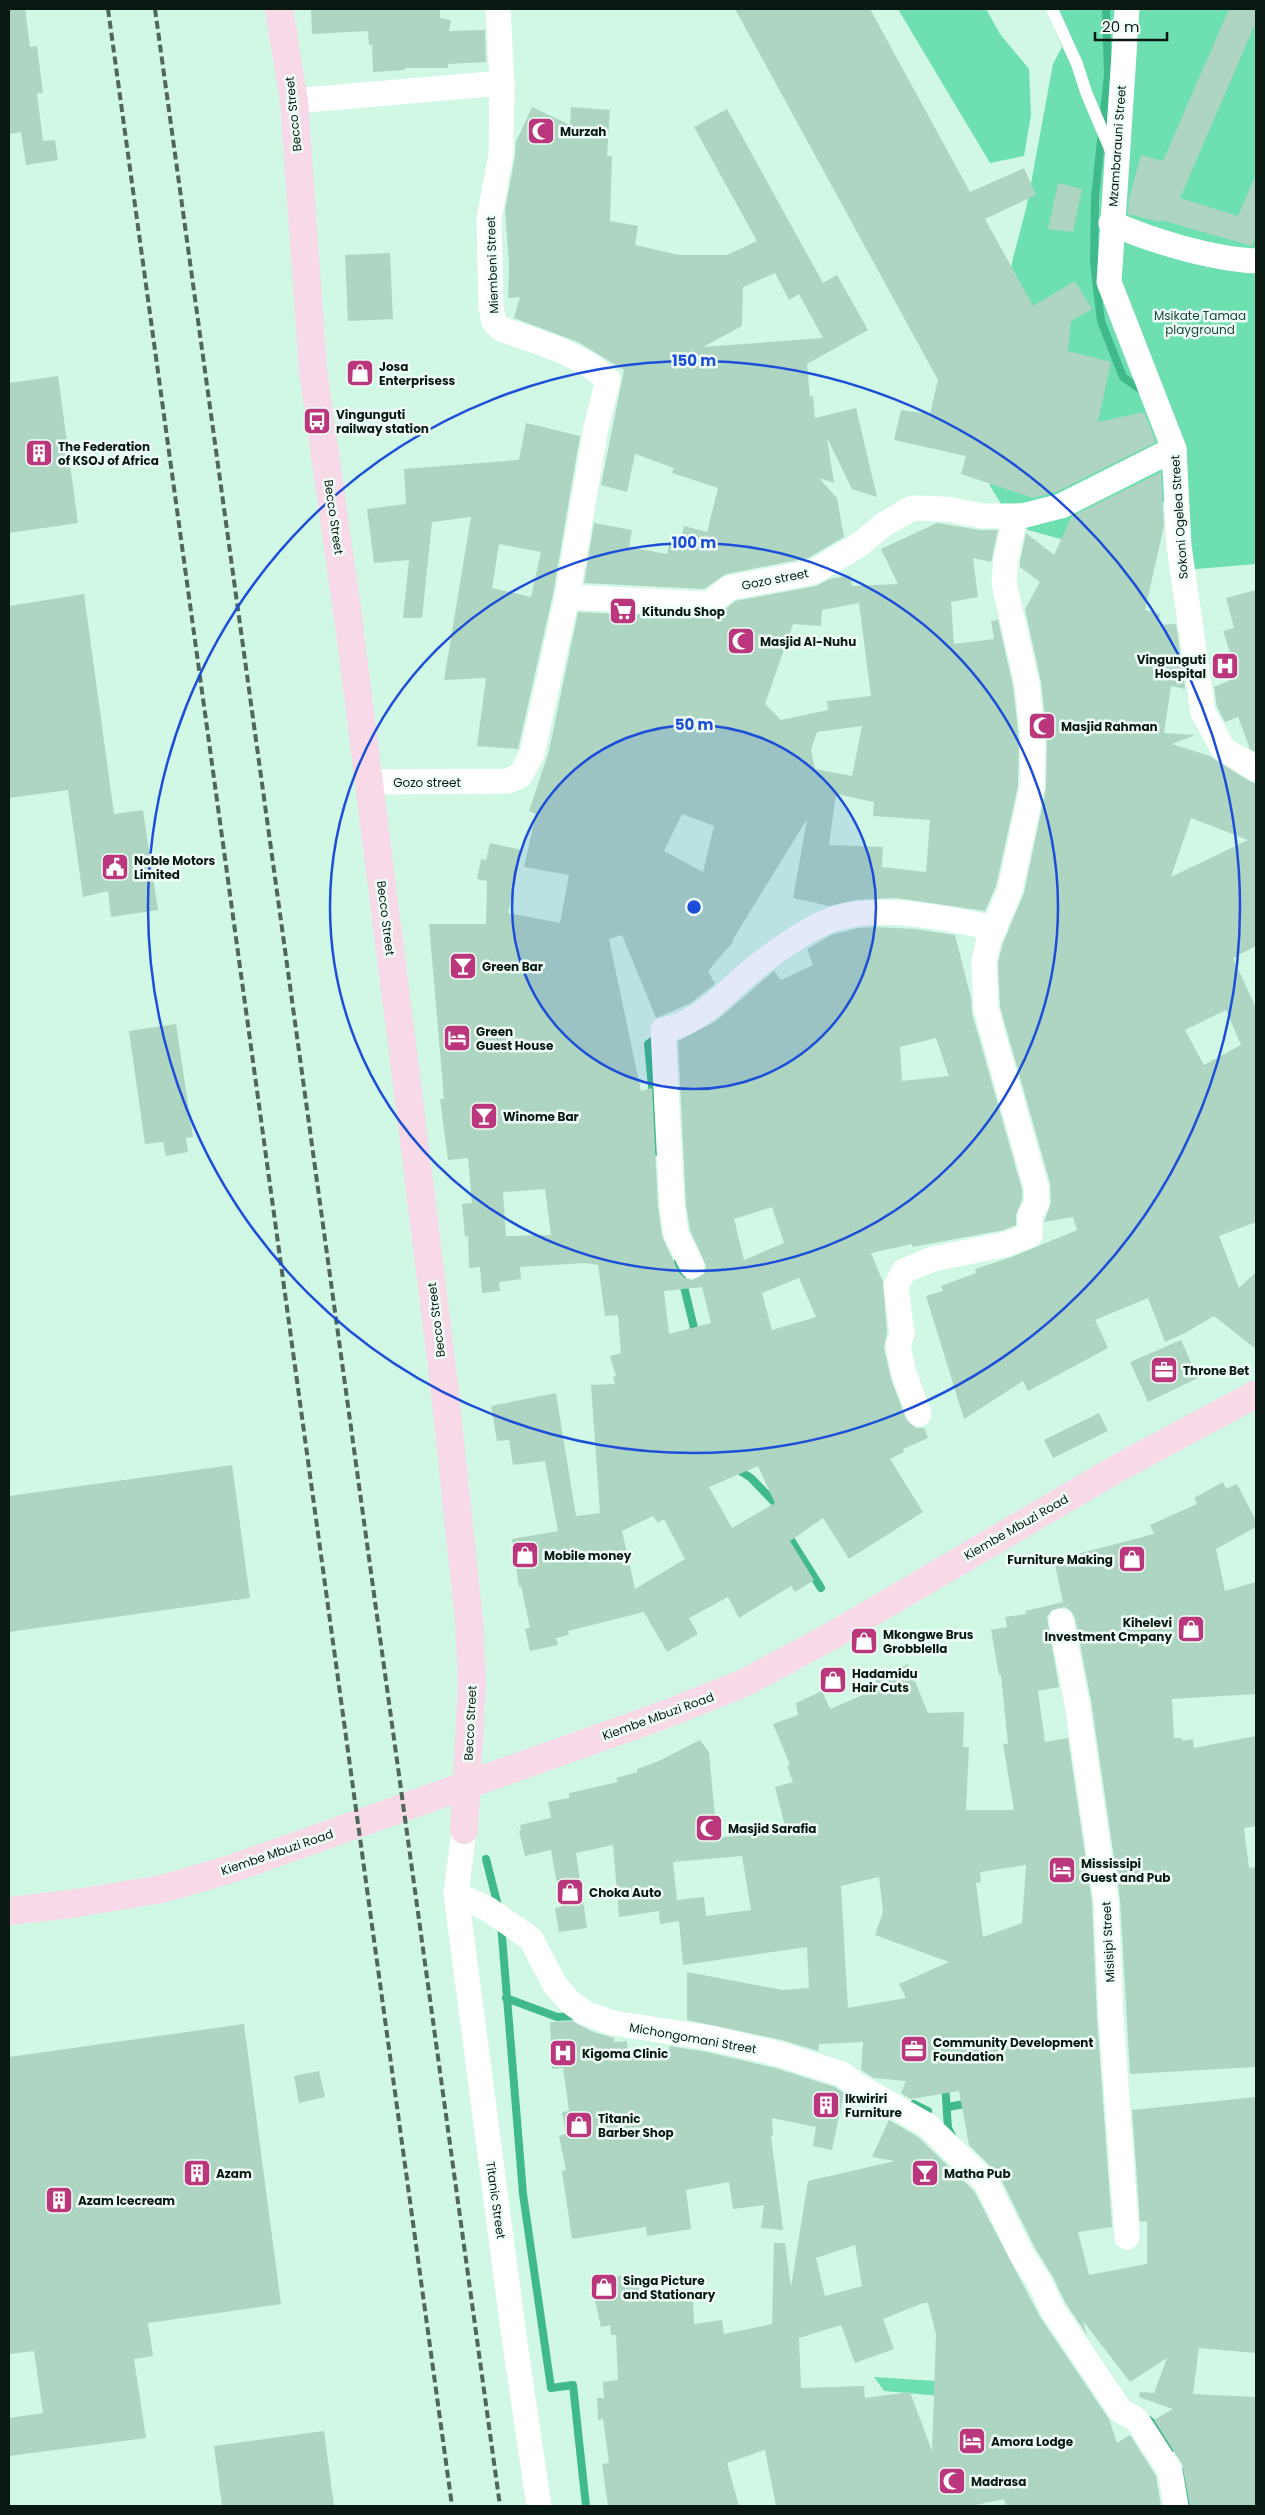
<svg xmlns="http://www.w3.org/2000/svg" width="1265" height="2515" font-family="Poppins,sans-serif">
<rect width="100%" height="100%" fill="#d1f8e5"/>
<!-- green -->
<g fill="#6ddfb0">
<path d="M898,9H986L1000,34L1029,69L1031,115L1024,156L990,163Z"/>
<path d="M1046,9H1256V564L1184,570V494L1068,541L1028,530L1015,518L1013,523L990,486L991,440L1004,307L1013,258L1027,205L1053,64L1062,47Z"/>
<path d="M874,2377L935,2381L952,2397L884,2391Z"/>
</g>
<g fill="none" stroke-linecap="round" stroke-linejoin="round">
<!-- stream -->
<g stroke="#40b98b" stroke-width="8">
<path d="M1106,9L1108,75L1095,197L1094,263L1101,321L1123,377L1144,392"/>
<path d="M658,1037L648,1044L658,1152"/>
<path d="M678,1262L696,1336"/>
<path d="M734,1467L751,1478L779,1507"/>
<path d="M789,1537L821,1588"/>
<path d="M486,1859L498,1906"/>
<path d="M501,1924L523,2194L551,2388L573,2385L586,2506"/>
<path d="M506,1998L557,2017L576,2016"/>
<path d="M945,2084L948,2128L952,2136"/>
<path d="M914,2104L928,2111"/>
<path d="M948,2107L970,2103"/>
<path d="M1149,2420L1158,2428L1170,2449"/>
<path d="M1182,2472L1192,2506"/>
</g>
</g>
<!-- building -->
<g fill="#aed4c2" fill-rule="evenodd">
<path d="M9,9H25L30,47L37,46L43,93H37L43,141L55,140L58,160L26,165L21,132L9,134Z"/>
<path d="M311,9H440V18L451,20L449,31L485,30L486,62L448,64V68H405V70L373,72L372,45H369L368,31L312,34Z"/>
<path d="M735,9H870L970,192L1024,168L1036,195L985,219L1033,306L1075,281L1092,309L1071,321L1068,351L1111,362L1098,422L1144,412L1156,442L1056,492L1033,498L961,474L966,456L894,440L901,410L930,414L938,380Z"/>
<path d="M1229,9H1256V22L1180,198L1238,216L1256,174V235L1252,246L1161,220L1160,222L1128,214L1129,199L1141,155L1163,161Z"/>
<path d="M532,107L570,125L571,107L610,110L607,156H612L610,221L638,226L635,245L679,255H727L757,241L694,127L727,109L823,283L837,275L868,330L807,364L810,397L813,396L815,418L856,408L877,497L852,489L827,438L834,483L819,478L837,498L844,537L808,558L726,574L704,589L584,583L594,523L632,530L629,547L667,554L670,542L679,545L684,526L707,532L718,488L672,473L674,468L635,454L627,492L601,485L624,370L578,342L514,318L520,297L508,298L509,265L505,210L515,156L516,142ZM775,273L789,300L799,294L823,338L703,347L742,326L743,287Z"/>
<path d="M1058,183L1082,189L1073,232L1048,229Z"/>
<path d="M390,253L393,319L348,321L345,255Z"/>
<path d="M58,376L78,523L9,533V383Z"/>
<path d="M526,423L580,436L553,594L518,749L477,746L486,678L444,680L471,517L432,522L422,618H403L409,560L374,563L367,509L406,504L404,469L519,460ZM499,544L541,552L531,597L492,588Z"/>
<path d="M1161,472L1164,526L1145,610L1160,614L1158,625L1176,624L1185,689L1171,686L1164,733L1195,735L1172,744L1210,756L1249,781L1256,783V946L1233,958L1256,1008V1222L1219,1236L1239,1288L1256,1272V1349L1214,1316L1183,1334L1165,1342L1148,1298L1095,1320L1108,1348L1028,1391L1023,1381L964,1419L926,1296L943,1291L941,1286L976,1273L975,1269L1012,1257L1077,1230L1073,1217L1044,1222L1051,1203L1050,1183L1000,1007L998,963L1003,943L1024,893L1046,788L1047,738L1041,682L1025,609L1040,582L1020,567V561L1026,533L1054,555L1072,516ZM1191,818L1248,840L1171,877ZM1226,1010L1241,1045L1204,1065L1185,1030Z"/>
<path d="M937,523L980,530H998L991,562L973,558L978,597L951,602L954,644L994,639L991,621L998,620L1013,686L1019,740L1018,786L996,886L985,911L897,898L855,900L829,906L793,898L807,819L732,941L733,942L708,971L715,984L689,1004L656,1018L622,935L609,939L641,1091L652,1088L658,1207L662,1236L679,1273L685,1278L692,1280L704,1274L706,1266L690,1230L686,1205L678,1041L716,1021L774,971L781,980L813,965L807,949L831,935L858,928L876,927L915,929L955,935L971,998L972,1013L1022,1189V1200L1016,1215V1225L1004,1230L912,1247V1244L871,1253L883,1282L887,1332L884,1348L891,1379L906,1419L916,1428H924L928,1438L903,1449L904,1452L890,1459L923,1512L849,1559L823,1518L790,1541L814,1580L795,1592L791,1586L739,1618L728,1597L689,1618L698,1634L667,1652L644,1612L568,1631L569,1635L556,1638L558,1645L530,1651L525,1629L530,1628L521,1586L519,1587L512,1539L558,1531L545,1461L513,1465L509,1440L497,1441L491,1406L556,1393L576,1516L600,1513L591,1385L615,1384L613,1377L616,1376L610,1356L621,1353L618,1315L605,1316L598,1265L585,1263L520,1267L521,1279L499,1282L500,1291L482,1293L480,1267L469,1268L468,1236L465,1237L462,1204L472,1203L468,1158L448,1160L440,1099H444L429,924H486L487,881L477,879L481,859L486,860L490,843L522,850L508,913L560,923L569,875L524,867L536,814L529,811L549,751L578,612L708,618L718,615L735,601L816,586L830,579L850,575L852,586L898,584L881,549ZM859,603L871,696L827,701L828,710L781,720L765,704L793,624L821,626L822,610ZM862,726L852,776L815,769L811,750L817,732ZM836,794L874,802L873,816L930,820L926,872L882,867L883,847L829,845ZM682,814L714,826L703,872L664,851ZM936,1038L949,1076L902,1081L900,1047ZM545,1189L551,1235L506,1236L503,1192ZM772,1207L784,1243L744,1260L734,1219ZM799,1278L816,1317L772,1330L762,1293ZM702,1287L711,1323L669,1334L664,1291ZM758,1466L775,1503L732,1528L709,1487ZM653,1516L658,1523L664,1519L685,1559L635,1589L622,1531Z"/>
<path d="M1256,590V752L1250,749L1238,717L1225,722L1217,707L1214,687L1238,677L1223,631L1234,628L1226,598Z"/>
<path d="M84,594L114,814L143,810L158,910L111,917L108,891L83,897L68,790L9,798V606Z"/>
<path d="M176,1024L193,1137L186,1138L188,1152L166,1156L163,1142L145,1144L129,1031Z"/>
<path d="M1181,1340L1198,1378L1148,1402L1130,1362Z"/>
<path d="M1099,1413L1108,1431L1053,1458L1044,1440Z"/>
<path d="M232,1465L250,1598L9,1632V1496Z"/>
<path d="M1223,1482L1226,1489L1237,1484L1256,1521V1527L1216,1549L1225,1591L1256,1582V1694L1172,1699L1174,1738H1182V1741L1193,1739L1194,1748L1256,1736V1826L1244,1828L1249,1868L1256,1867V2067L1130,2074L1120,1899L1091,1700L1075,1618L1071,1611L1065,1607L1052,1610L1047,1617L1059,1687L1038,1691L1045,1742L1068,1738L1092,1902L1097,2018L1112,2227L1078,2232L1089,2275L1147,2264V2221L1140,2222L1132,2110L1256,2097V2353L1199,2348L1193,2394L1256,2397V2506H1190L1182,2464L1154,2420L1173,2409L1139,2397L1140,2392L1154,2393L1167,2358L1130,2382L1083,2321L1087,2335L1065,2302L1053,2277L1035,2248L999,2175L969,2145L959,2091L911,2099L901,2093L906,2081L874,2078L861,2070L863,2042L819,2044L818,2051L782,2040L687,2020V1972L783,1990L809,1988L807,1947L683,1965L679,1921L660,1924L659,1911L619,1917L613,1845L576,1853L587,1928L559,1932L555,1908L561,1907L551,1850L525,1856L519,1831L521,1830L520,1825L551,1818L548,1802L569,1798V1793L618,1782L616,1778L638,1772L637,1769L659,1761L700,1740L709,1752L717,1838L786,1830L775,1787L793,1782L787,1766L790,1765L773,1724L798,1715L796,1703L822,1691L830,1709L879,1688L875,1680L908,1664L928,1713L964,1712L963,1747H969L966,1810H1014L1003,1744H1008L1001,1675H999L991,1630L1007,1627L1005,1617L1026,1614L1025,1611L1063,1602L1054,1560L1154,1534L1150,1525L1197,1504L1194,1498ZM742,1856L751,1910L706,1916L704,1897L677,1900L673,1862ZM1026,1865L1022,1923L983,1937L976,1883L981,1882L980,1872ZM879,1877L883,1912L875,1935L949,1962L899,1984L906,1998L848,2008L841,1886Z"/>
<path d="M572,2021L593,2032L614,2038V2042L627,2041L628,2054L669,2050V2046L707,2052L775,2068L835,2087L844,2093L832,2150L813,2146L816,2127L772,2118L773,2136H771L783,2230L761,2228L764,2205L733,2209L729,2182L686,2190L691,2229L647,2236L646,2227L572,2239L562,2171L566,2170L559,2136L566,2134L562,2112L569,2111L563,2068L552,2069L550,2022Z"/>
<path d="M244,2024L281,2304L148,2323L153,2356L134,2359L146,2438L9,2456V2418L43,2413L34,2351L9,2354V2057Z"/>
<path d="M319,2071L325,2097L299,2103L294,2076Z"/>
<path d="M889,2120L918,2137L974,2191L1040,2317L1109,2419L1117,2443L1130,2435L1156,2476L1161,2506H1006L1004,2499L971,2506H776L765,2450L727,2463L739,2506H608L602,2464L609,2463L603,2419L598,2420L597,2398H604L603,2382L618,2380L616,2335H611L610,2325L601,2327L591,2283L624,2275V2278L638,2277L640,2301L693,2297L694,2324L722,2320L724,2334L772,2324L774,2243H785L791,2287L808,2181L895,2161L872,2157ZM855,2245L862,2286L825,2296L816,2258ZM923,2303H928L936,2334L932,2451L910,2392L865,2398L864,2386L801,2388L799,2338L841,2325L855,2363L894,2349L883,2319Z"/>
<path d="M324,2431L334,2506H222L214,2446Z"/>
</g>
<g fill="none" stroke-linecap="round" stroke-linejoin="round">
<!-- lane -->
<path stroke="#fff" stroke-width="12" d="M1052,9L1077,64L1086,92L1113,156"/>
<!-- street -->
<g stroke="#fff" stroke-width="25">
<path d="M498,9L502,83L501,154L489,219L491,307L494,322L501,329C535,341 583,354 608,380L596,428L567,597"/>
<path d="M1127,9L1109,282L1174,449L1179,546L1203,712L1223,749L1256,769"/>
<path d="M294,101L502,83"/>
<path d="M1111,223C1152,241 1212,259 1256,261"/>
<path d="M368,782L507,781L520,776L532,754L567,597L709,604L729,588L813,572L859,545L883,525L912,508L946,509L983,516H1022L1061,506L1174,449"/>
<path d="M692,1266L676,1234L672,1206L663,1030C695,1025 722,997 745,976C767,957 809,926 837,918C886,904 947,919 995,928"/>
<path d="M919,1414L904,1374L898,1345L902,1334L896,1286L904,1271L933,1259L1007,1244L1030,1235V1215L1037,1203L1036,1187L986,1009L984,962L989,939L1010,890L1032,788L1033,739L1027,684L1004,583L1006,559L1015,518L1019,516"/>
<path d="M1061,1621L1077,1703L1106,1901L1111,2017L1127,2237"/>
<path d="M464,1830L456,1894L488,1909L531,1939L555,1985L570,2002L585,2013L613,2023L710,2038L779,2054L842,2074L855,2084L927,2125L986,2182L1022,2255L1041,2285L1052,2309L1120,2410L1137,2420L1170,2471L1176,2506"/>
<path d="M456,1894L514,2337L539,2506"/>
</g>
<!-- secondary -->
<g stroke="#f8d9e7" stroke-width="28">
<path d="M279,9L294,101L313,370L348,617L410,1108L444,1384L469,1621L472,1682L464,1830"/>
<path d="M9,1911L71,1904L162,1889L231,1869L661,1716L744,1683L837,1633L1118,1468L1256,1394"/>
</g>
<!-- rail -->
<g stroke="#50675c" stroke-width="4" stroke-dasharray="8 4" stroke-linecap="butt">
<path d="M108,9L452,2506"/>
<path d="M155,9L500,2506"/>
</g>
</g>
<!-- distance rings -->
<circle cx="694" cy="907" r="182" fill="#1d4ed8" fill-opacity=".12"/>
<g fill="none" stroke="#1d4ed8" stroke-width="2.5">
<circle cx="694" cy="907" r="182"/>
<circle cx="694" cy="907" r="364"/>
<circle cx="694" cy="907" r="546"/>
</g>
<!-- icons -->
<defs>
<g id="mosque-square" transform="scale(1.4375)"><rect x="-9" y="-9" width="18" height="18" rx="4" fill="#bb377d" stroke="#effff7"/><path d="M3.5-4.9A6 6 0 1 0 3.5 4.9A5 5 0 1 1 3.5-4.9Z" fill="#fff"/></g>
<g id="shop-square" transform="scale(1.4375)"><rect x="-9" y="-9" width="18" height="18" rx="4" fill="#bb377d" stroke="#effff7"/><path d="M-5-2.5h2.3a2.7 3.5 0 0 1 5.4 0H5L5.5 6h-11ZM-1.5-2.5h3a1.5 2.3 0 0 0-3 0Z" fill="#fff"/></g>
<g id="bus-square" transform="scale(1.4375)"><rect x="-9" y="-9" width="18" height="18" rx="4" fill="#bb377d" stroke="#effff7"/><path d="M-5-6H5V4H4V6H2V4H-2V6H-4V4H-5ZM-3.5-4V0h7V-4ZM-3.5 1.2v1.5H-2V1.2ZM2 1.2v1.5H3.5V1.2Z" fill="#fff"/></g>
<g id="building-square" transform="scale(1.4375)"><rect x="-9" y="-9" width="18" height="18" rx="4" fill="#bb377d" stroke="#effff7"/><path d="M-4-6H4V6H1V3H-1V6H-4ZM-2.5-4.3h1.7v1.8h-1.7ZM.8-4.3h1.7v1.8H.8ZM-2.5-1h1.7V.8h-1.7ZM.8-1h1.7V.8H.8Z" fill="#fff"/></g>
<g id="supermarket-square" transform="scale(1.4375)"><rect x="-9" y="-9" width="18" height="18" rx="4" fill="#bb377d" stroke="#effff7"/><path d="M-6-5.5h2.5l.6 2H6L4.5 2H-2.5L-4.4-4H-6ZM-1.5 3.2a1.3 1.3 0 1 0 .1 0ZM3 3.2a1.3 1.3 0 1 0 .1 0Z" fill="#fff"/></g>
<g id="hospital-square" transform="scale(1.4375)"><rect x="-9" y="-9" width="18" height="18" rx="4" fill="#bb377d" stroke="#effff7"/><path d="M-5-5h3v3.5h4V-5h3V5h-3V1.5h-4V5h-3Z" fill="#fff"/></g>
<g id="civic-square" transform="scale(1.4375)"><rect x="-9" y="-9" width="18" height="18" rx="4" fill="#bb377d" stroke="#effff7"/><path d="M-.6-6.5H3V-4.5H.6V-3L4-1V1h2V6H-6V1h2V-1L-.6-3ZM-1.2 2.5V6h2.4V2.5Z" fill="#fff"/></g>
<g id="bar-square" transform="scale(1.4375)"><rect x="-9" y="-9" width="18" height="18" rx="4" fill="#bb377d" stroke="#effff7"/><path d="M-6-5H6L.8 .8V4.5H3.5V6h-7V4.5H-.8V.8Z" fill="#fff"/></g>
<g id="hotel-square" transform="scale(1.4375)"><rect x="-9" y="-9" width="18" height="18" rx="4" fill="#bb377d" stroke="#effff7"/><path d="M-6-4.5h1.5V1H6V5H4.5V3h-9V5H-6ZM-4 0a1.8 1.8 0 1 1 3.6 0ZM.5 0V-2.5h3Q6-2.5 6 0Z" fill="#fff"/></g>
<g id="office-square" transform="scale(1.4375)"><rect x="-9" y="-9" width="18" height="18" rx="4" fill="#bb377d" stroke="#effff7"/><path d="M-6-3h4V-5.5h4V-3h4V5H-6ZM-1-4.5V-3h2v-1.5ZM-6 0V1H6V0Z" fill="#fff"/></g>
</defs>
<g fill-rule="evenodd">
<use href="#mosque-square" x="541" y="131"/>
<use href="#shop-square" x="360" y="373"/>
<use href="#bus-square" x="317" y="421"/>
<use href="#building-square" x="39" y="453"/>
<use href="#supermarket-square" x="623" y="611"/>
<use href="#mosque-square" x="741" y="641"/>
<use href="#hospital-square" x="1225" y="666"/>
<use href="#mosque-square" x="1042" y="726"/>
<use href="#civic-square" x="115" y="867"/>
<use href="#bar-square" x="463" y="966"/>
<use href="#hotel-square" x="457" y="1038"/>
<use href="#bar-square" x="484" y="1116"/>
<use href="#office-square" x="1164" y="1370"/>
<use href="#shop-square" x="525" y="1555"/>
<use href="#shop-square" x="1132" y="1559"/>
<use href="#shop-square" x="1191" y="1629"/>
<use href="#shop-square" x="864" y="1641"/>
<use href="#shop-square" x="833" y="1680"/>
<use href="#mosque-square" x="709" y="1828"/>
<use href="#hotel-square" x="1062" y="1870"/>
<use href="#shop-square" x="570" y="1892"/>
<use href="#office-square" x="914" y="2049"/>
<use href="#hospital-square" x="563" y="2053"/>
<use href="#building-square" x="826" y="2105"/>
<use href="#shop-square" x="579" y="2125"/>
<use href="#building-square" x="197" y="2173"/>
<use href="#bar-square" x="925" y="2173"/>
<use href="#building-square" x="59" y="2200"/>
<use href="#shop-square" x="604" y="2287"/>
<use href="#hotel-square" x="972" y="2441"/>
<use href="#mosque-square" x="952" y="2481"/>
</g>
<g text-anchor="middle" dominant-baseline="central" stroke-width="5" stroke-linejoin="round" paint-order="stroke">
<!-- street labels -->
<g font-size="12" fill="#091811" stroke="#effff7">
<text transform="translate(293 114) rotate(-96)">Becco Street</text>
<text transform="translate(1117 146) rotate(-86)">Mzambarauni Street</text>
<text transform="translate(492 265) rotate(-92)">Miembeni Street</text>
<text transform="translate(334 517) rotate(82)">Becco Street</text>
<text transform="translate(1179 517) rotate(-94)">Sokoni Ogelea Street</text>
<text transform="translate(775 579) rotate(-11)">Gozo street</text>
<text x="427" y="782">Gozo street</text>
<text transform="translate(386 918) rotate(83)">Becco Street</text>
<text transform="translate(436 1320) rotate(-97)">Becco Street</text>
<text transform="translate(1016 1527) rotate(-30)">Kiembe Mbuzi Road</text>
<text transform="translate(658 1716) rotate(-20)">Kiembe Mbuzi Road</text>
<text transform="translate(470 1723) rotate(-87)">Becco Street</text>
<text transform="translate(277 1852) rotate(-19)">Kiembe Mbuzi Road</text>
<text transform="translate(1108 1942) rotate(-93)">Misisipi Street</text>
<text transform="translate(693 2038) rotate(10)">Michongomani Street</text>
<text transform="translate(496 2200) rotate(82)">Titanic Street</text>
</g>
<!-- poi labels -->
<g font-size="12" font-weight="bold" fill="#091811" stroke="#effff7" text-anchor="start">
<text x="560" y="131">Murzah</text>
<text x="379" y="366">Josa<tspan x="379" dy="14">Enterprisess</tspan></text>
<text x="336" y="414">Vingunguti<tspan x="336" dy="14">railway station</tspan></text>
<text x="58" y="446">The Federation<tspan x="58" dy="14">of KSOJ of Africa</tspan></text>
<text x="642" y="611">Kitundu Shop</text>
<text x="760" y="641">Masjid Al-Nuhu</text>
<text x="1206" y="659" text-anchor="end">Vingunguti<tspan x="1206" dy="14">Hospital</tspan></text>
<text x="1061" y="726">Masjid Rahman</text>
<text x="134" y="860">Noble Motors<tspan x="134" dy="14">Limited</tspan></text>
<text x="482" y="966">Green Bar</text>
<text x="476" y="1031">Green<tspan x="476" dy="14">Guest House</tspan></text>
<text x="503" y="1116">Winome Bar</text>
<text x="1183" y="1370">Throne Bet</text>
<text x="544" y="1555">Mobile money</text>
<text x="1113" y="1559" text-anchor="end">Furniture Making</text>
<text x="1172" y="1622" text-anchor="end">Kihelevi<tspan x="1172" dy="14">Investment Cmpany</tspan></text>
<text x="883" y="1634">Mkongwe Brus<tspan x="883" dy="14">Grobblella</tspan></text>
<text x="852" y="1673">Hadamidu<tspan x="852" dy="14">Hair Cuts</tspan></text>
<text x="728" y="1828">Masjid Sarafia</text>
<text x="1081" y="1863">Mississipi<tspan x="1081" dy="14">Guest and Pub</tspan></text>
<text x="589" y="1892">Choka Auto</text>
<text x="933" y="2042">Community Development<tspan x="933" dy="14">Foundation</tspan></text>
<text x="582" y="2053">Kigoma Clinic</text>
<text x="845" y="2098">Ikwiriri<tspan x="845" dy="14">Furniture</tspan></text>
<text x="598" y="2118">Titanic<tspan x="598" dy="14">Barber Shop</tspan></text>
<text x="216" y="2173">Azam</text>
<text x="944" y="2173">Matha Pub</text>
<text x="78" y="2200">Azam Icecream</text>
<text x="623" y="2280">Singa Picture<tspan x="623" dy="14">and Stationary</tspan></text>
<text x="991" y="2441">Amora Lodge</text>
<text x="971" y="2481">Madrasa</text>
</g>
<!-- park labels -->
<g font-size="12" fill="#164734" stroke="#effff7">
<text x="1200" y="315">Msikate Tamaa<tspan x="1200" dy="14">playground</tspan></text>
</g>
</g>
<circle cx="694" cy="907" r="8" fill="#1d4ed8" stroke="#effff7" stroke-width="2.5"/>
<g font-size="15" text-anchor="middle" font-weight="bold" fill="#1d4ed8" stroke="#effff7" stroke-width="5" stroke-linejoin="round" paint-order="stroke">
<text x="694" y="366">150 m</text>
<text x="694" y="548">100 m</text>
<text x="694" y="730">50 m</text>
</g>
<!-- border -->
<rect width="1265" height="2515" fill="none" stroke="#091811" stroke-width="20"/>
<!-- scale -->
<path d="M1095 32v8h72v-8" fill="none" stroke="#091811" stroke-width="2.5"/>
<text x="1102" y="32" font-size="15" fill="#091811" stroke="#effff7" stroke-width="4" paint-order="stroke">20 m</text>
</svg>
